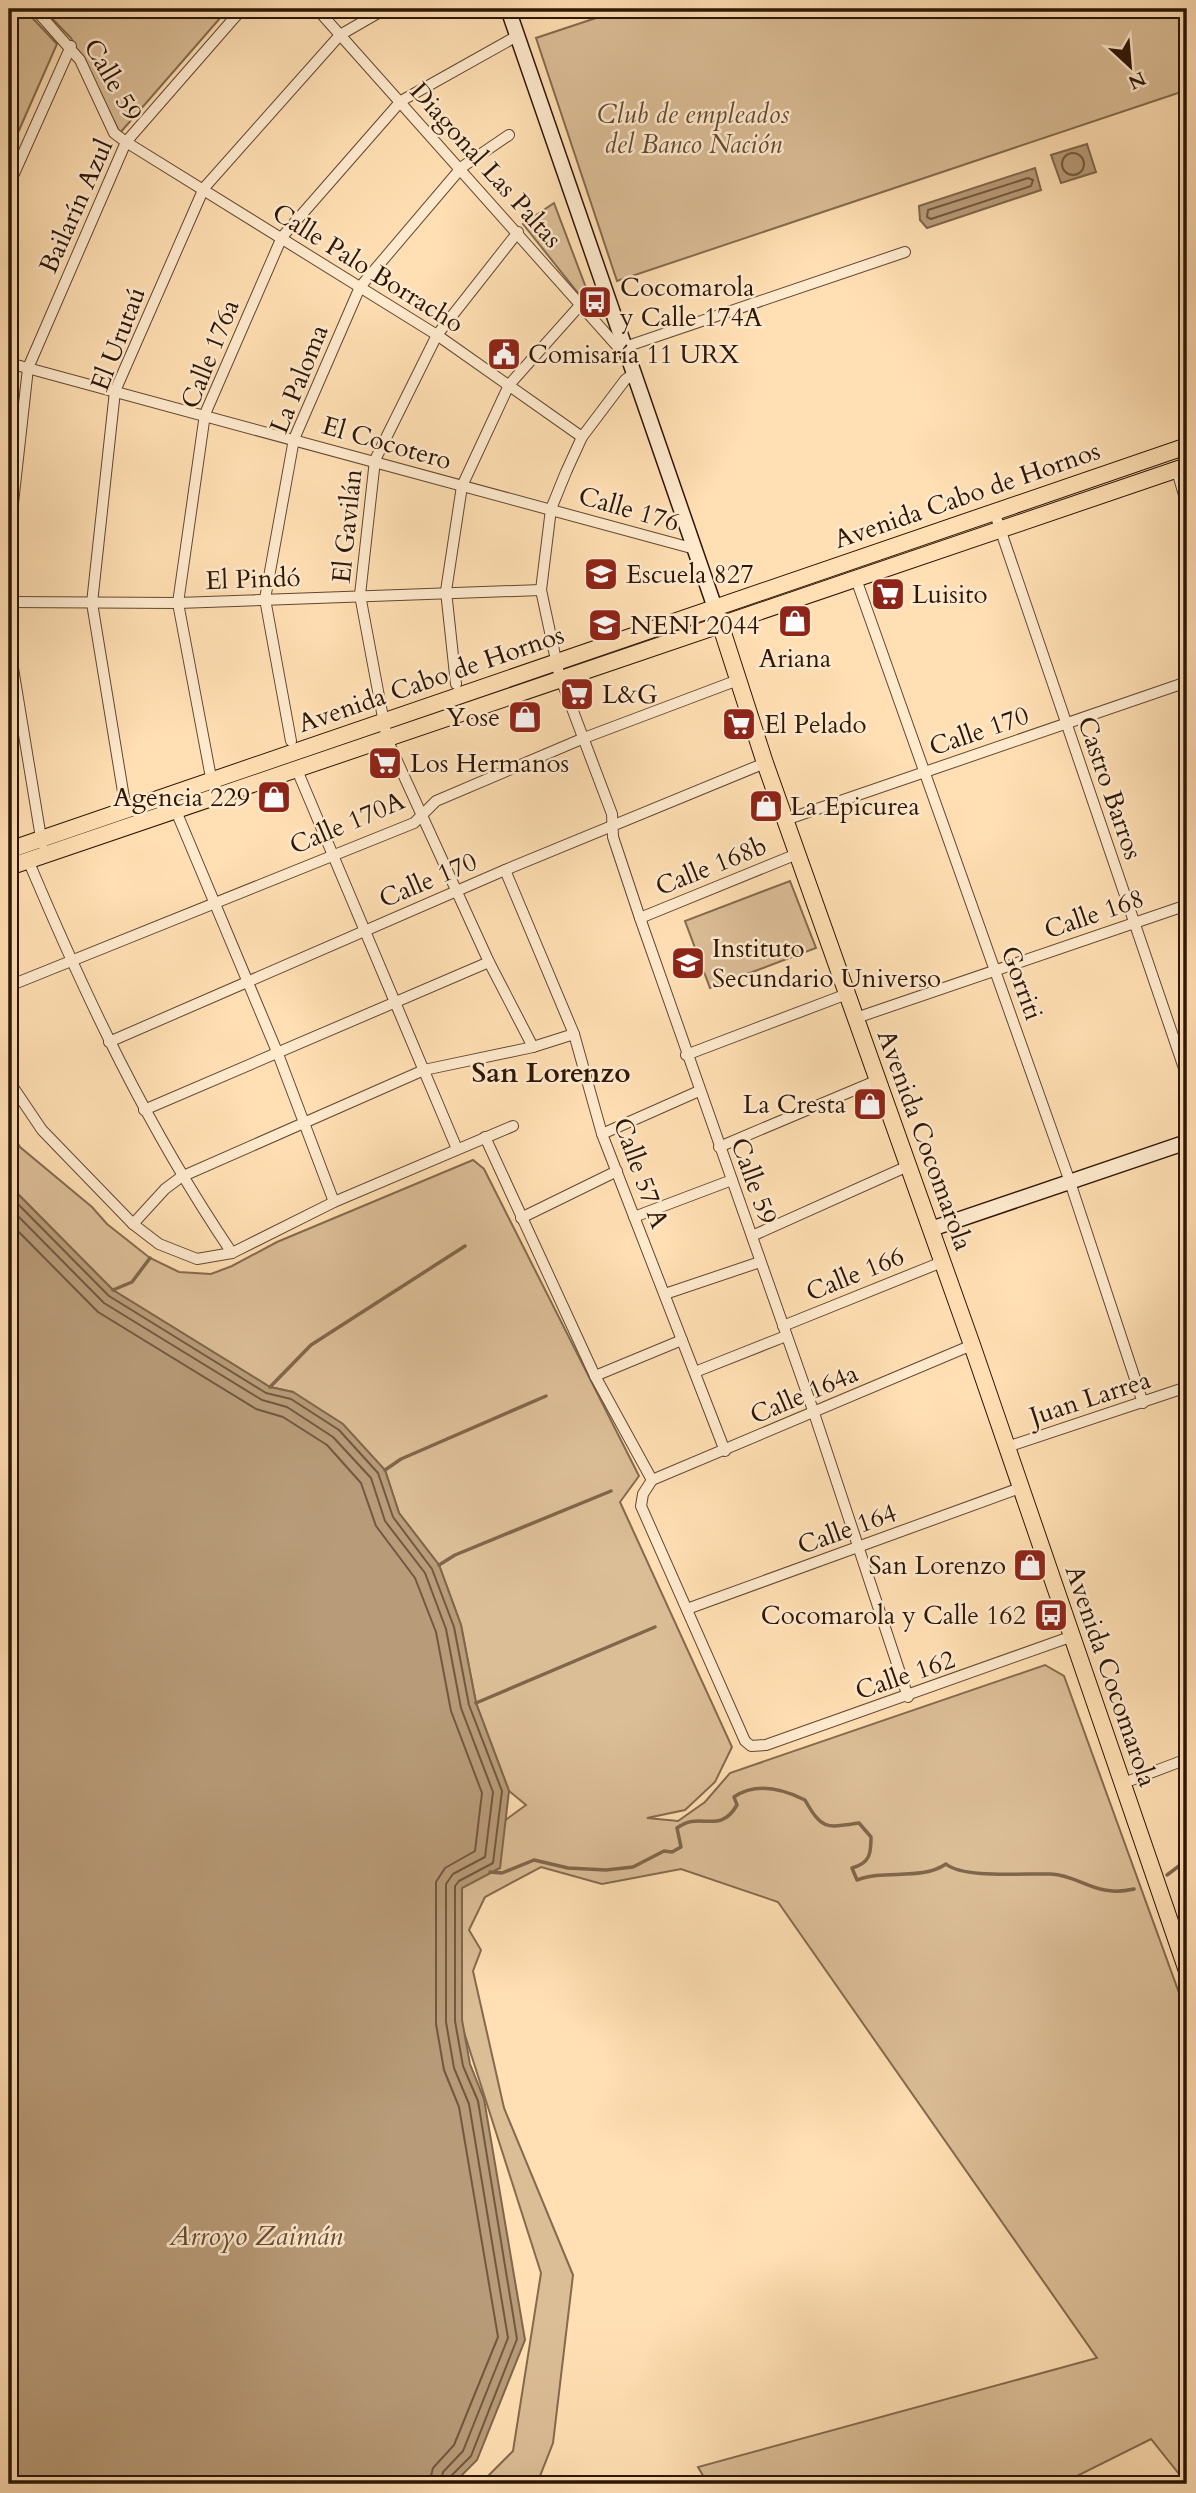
<svg xmlns="http://www.w3.org/2000/svg" width="1196" height="2493" font-family="Cardo,serif">
<rect width="100%" height="100%" fill="#ffdfb3"/>
<filter id="stains"><feTurbulence type="fractalNoise" baseFrequency=".00286" numOctaves="4"/><feColorMatrix values="0 0 0 0 .2 0 0 0 0 .09 0 0 0 0 .02 0 0 0 .5 -.17"/></filter>
<radialGradient id="worn" r=".72"><stop offset=".6" stop-color="#630" stop-opacity="0"/><stop offset="1" stop-color="#630" stop-opacity=".3"/></radialGradient>
<!-- green -->
<g fill="#dbbd96" stroke="#846a4e" stroke-width="2">
<path d="M9,9H24L57,44L9,153Z"/>
<path d="M43,9H228L120,133L71,38Z"/>
<path d="M623,9H1187V90L617,281L536,38Z"/>
<path d="M554,203L591,301L586,303L523,224Z"/>
<path d="M790,881L816,948L710,988L685,921Z"/>
<path d="M9,1129L20,1147L92,1207L107,1224L150,1258L179,1272L211,1274L232,1266L277,1242L473,1160L484,1169L639,1476L620,1502L732,1747L715,1782L685,1810L647,1818L678,1821L705,1802L730,1773L1045,1665L1064,1676L1187,2015V2484L1151,2439L1061,2484H708L698,2467L1097,2358L778,1902L681,1869L602,1884L541,1867L485,1897L469,1930L481,1950L473,1971L504,2108L573,2275L553,2443L538,2481L534,2484H480L513,2451L541,2273L439,1954L478,1840L526,1805L509,1791L476,1703L461,1625L439,1565L399,1513L385,1470L293,1392L270,1387L113,1290L9,1185Z"/>
</g>
<!-- water -->
<g fill="#b89b78" stroke="#80664a" stroke-width="2">
<path d="M1087,144L1096,172L1061,183L1051,155Z"/>
<path d="M1035,168L1041,190L927,228L920,220L919,206Z"/>
<path d="M9,1185L113,1290L270,1387L293,1392L343,1424L385,1470L399,1513L439,1565L461,1625L476,1703L509,1791L500,1868L462,1888V2020L470,2064L484,2099L525,2340L477,2460L453,2484H9Z"/>
</g>
<g fill="none" stroke-linecap="round" stroke-linejoin="round">
<!-- shore -->
<g stroke="#72583f" stroke-width="2">
<circle cx="1073" cy="164" r="11"/>
<path d="M1028,178L1033,180L1031,186L931,219L927,217L928,210Z"/>
<path d="M9,1195L109,1296L266,1393L291,1399L339,1430L378,1473L393,1517L432,1569L454,1627L469,1705L502,1791L493,1863L459,1881L455,1886V2021L463,2066L478,2101L517,2339L471,2456L450,2477L449,2484"/>
<path d="M9,1207L104,1303L262,1400L287,1407L333,1437L371,1478L385,1521L425,1573L446,1629L461,1708L493,1792L485,1857L453,1874L446,1884V2022L454,2068L469,2104L508,2338L463,2451L443,2472L440,2484"/>
<path d="M9,1222L98,1312L256,1409L283,1417L327,1445L361,1483L376,1526L415,1578L436,1632L451,1711L482,1793L475,1851L445,1868L436,1882V2024L444,2070L459,2107L498,2337L454,2445L433,2468L429,2484"/>
</g>
<!-- stream -->
<g stroke="#80664a" stroke-width="3.5">
<path d="M113,1290L132,1282L150,1258"/>
<path d="M270,1387L311,1345L465,1246"/>
<path d="M385,1470L401,1459L546,1396"/>
<path d="M439,1565L455,1555L611,1491"/>
<path d="M476,1703L655,1627"/>
<path d="M490,1872L502,1873L534,1860L568,1868L606,1870L633,1867L664,1851L672,1852L681,1847L677,1828C700,1810 719,1836 737,1805L734,1797C756,1782 781,1788 805,1800C822,1830 826,1828 859,1823L871,1837C871,1854 870,1863 852,1868L857,1880C885,1869 921,1881 946,1864C964,1879 1025,1873 1051,1874C1082,1876 1095,1898 1134,1889"/>
<path d="M1167,1875L1187,1860"/>
</g>
<!-- minor casing -->
<g stroke="#624831" stroke-width="12">
<g id="minor">
<path d="M35,9L80,60L114,133L126,142L437,335L582,437"/>
<path d="M317,9L617,346L625,347L905,252"/>
<path d="M9,185L71,46"/>
<path d="M518,232L437,335L375,460L360,595L387,739L489,962L533,1047"/>
<path d="M9,363L695,549"/>
<path d="M634,373L625,380L582,437L566,472L551,509L541,590L559,674L612,814L613,837L640,918L814,1413L908,1697"/>
<path d="M1177,471L1187,505"/>
<path d="M994,511L1187,1077"/>
<path d="M9,539L28,368L126,142L242,9"/>
<path d="M856,579L1070,1182L1143,1403"/>
<path d="M9,602L178,603L541,590"/>
<path d="M9,644L42,844"/>
<path d="M456,684L446,591L462,486L509,385L582,303"/>
<path d="M291,741L265,599L294,439L360,287L462,167L509,135"/>
<path d="M297,770L457,1149"/>
<path d="M212,783L178,603L205,414L282,237L401,101L517,36"/>
<path d="M126,810L92,603L115,391L204,188L340,35L385,9"/>
<path d="M176,811L278,1054L334,1202"/>
<path d="M785,820L1187,682"/>
<path d="M28,860C87,1000 147,1127 232,1253"/>
<path d="M505,870L574,1034L602,1134L725,1451"/>
<path d="M640,918L797,854"/>
<path d="M9,986L414,823L436,801L584,738L738,680"/>
<path d="M856,1018L1187,905"/>
<path d="M109,1042L505,870L765,763"/>
<path d="M686,1055L847,994"/>
<path d="M9,1081L42,1130L133,1224L159,1244L197,1259L232,1253L334,1202L513,1126"/>
<path d="M144,1110L489,962"/>
<path d="M602,1134L699,1091"/>
<path d="M485,1137L595,1376L652,1480"/>
<path d="M719,1147L878,1080"/>
<path d="M634,1217L732,1180"/>
<path d="M521,1218L617,1171"/>
<path d="M133,1224L165,1189L181,1177L424,1070L533,1047L574,1034"/>
<path d="M752,1236L908,1166"/>
<path d="M665,1294L760,1262"/>
<path d="M783,1326L942,1262"/>
<path d="M695,1372L786,1336"/>
<path d="M595,1376L682,1340"/>
<path d="M1007,1447L1187,1387"/>
<path d="M652,1480L643,1494L641,1506L745,1741L751,1746L766,1745L1070,1637"/>
<path d="M652,1480L972,1345"/>
<path d="M687,1609L1020,1488"/>
<path d="M1121,1784L1187,1759"/>
<path d="M1156,2484H1160"/>
</g>
</g>
<!-- secondary casing -->
<g stroke="#2d1606" stroke-width="17">
<g id="secondary">
<path d="M508,9L715,608"/>
<path d="M931,1229L1187,1142"/>
</g>
</g>
<!-- primary casing -->
<g stroke="#2d1606" stroke-width="18">
<g id="primary">
<path d="M715,608L765,763L972,1345L1187,1971"/>
<path d="M9,850L1187,446"/>
<path d="M9,867L1187,466"/>
</g>
</g>
<!-- minor -->
<use href="#minor" stroke="#ffeace" stroke-width="10"/>
<!-- secondary -->
<use href="#secondary" stroke="#ffeace" stroke-width="14"/>
<!-- primary -->
<use href="#primary" stroke="#ffdfb3" stroke-width="16"/>
</g>
<!-- icons -->
<defs>
<g id="bus-square" transform="scale(1.75)"><rect x="-9" y="-9" width="18" height="18" rx="4" fill="#8f2418" stroke="#ffeace"/><path d="M-5-6H5V4H4V6H2V4H-2V6H-4V4H-5ZM-3.5-4V0h7V-4ZM-3.5 1.2v1.5H-2V1.2ZM2 1.2v1.5H3.5V1.2Z" fill="#fff"/></g>
<g id="civic-square" transform="scale(1.75)"><rect x="-9" y="-9" width="18" height="18" rx="4" fill="#8f2418" stroke="#ffeace"/><path d="M-.6-6.5H3V-4.5H.6V-3L4-1V1h2V6H-6V1h2V-1L-.6-3ZM-1.2 2.5V6h2.4V2.5Z" fill="#fff"/></g>
<g id="school-square" transform="scale(1.75)"><rect x="-9" y="-9" width="18" height="18" rx="4" fill="#8f2418" stroke="#ffeace"/><path d="M0-5L7-2L0 1L-7-2ZM-4 1L0 2.5L4 1V4Q0 6-4 4Z" fill="#fff"/></g>
<g id="supermarket-square" transform="scale(1.75)"><rect x="-9" y="-9" width="18" height="18" rx="4" fill="#8f2418" stroke="#ffeace"/><path d="M-6-5.5h2.5l.6 2H6L4.5 2H-2.5L-4.4-4H-6ZM-1.5 3.2a1.3 1.3 0 1 0 .1 0ZM3 3.2a1.3 1.3 0 1 0 .1 0Z" fill="#fff"/></g>
<g id="shop-square" transform="scale(1.75)"><rect x="-9" y="-9" width="18" height="18" rx="4" fill="#8f2418" stroke="#ffeace"/><path d="M-5-2.5h2.3a2.7 3.5 0 0 1 5.4 0H5L5.5 6h-11ZM-1.5-2.5h3a1.5 2.3 0 0 0-3 0Z" fill="#fff"/></g>
</defs>
<g fill-rule="evenodd">
<use href="#bus-square" x="595" y="302"/>
<use href="#civic-square" x="504" y="354"/>
<use href="#school-square" x="601" y="574"/>
<use href="#supermarket-square" x="888" y="594"/>
<use href="#shop-square" x="795" y="621"/>
<use href="#school-square" x="605" y="625"/>
<use href="#supermarket-square" x="577" y="694"/>
<use href="#shop-square" x="525" y="717"/>
<use href="#supermarket-square" x="739" y="724"/>
<use href="#supermarket-square" x="385" y="763"/>
<use href="#shop-square" x="274" y="797"/>
<use href="#shop-square" x="766" y="806"/>
<use href="#school-square" x="688" y="963"/>
<use href="#shop-square" x="870" y="1104"/>
<use href="#shop-square" x="1030" y="1565"/>
<use href="#bus-square" x="1051" y="1615"/>
</g>
<g text-anchor="middle" dominant-baseline="central" stroke-width="5" stroke-linejoin="round" paint-order="stroke">
<!-- street labels -->
<g font-size="26" fill="#2d1606" stroke="#ffeace">
<text transform="translate(113 80) rotate(60)">Calle 59</text>
<text transform="translate(486 165) rotate(48)">Diagonal Las Paltas</text>
<text transform="translate(76 206) rotate(-66)">Bailarín Azul</text>
<text transform="translate(368 268) rotate(32)">Calle Palo Borracho</text>
<text transform="translate(118 339) rotate(-69)">El Urutaú</text>
<text transform="translate(210 354) rotate(-68)">Calle 176a</text>
<text transform="translate(299 379) rotate(-68)">La Paloma</text>
<text transform="translate(387 443) rotate(16)">El Cocotero</text>
<text transform="translate(967 495) rotate(-19)">Avenida Cabo de Hornos</text>
<text transform="translate(629 509) rotate(16)">Calle 176</text>
<text transform="translate(347 526) rotate(-84)">El Gavilán</text>
<text transform="translate(253 579) rotate(-2)">El Pindó</text>
<text transform="translate(431 679) rotate(-19)">Avenida Cabo de Hornos</text>
<text transform="translate(979 731) rotate(-19)">Calle 170</text>
<text transform="translate(1110 788) rotate(71)">Castro Barros</text>
<text transform="translate(347 823) rotate(-23)">Calle 170A</text>
<text transform="translate(711 866) rotate(-22)">Calle 168b</text>
<text transform="translate(428 880) rotate(-23)">Calle 170</text>
<text transform="translate(1094 914) rotate(-19)">Calle 168</text>
<text transform="translate(1022 983) rotate(70)">Gorriti</text>
<text transform="translate(925 1140) rotate(70)">Avenida Cocomarola</text>
<text transform="translate(641 1173) rotate(70)">Calle 57 A</text>
<text transform="translate(754 1181) rotate(70)">Calle 59</text>
<text transform="translate(855 1274) rotate(-22)">Calle 166</text>
<text transform="translate(804 1394) rotate(-23)">Calle 164a</text>
<text transform="translate(1090 1398) rotate(-18)">Juan Larrea</text>
<text transform="translate(847 1529) rotate(-20)">Calle 164</text>
<text transform="translate(905 1675) rotate(-19)">Calle 162</text>
<text transform="translate(1111 1676) rotate(71)">Avenida Cocomarola</text>
</g>
<!-- park labels -->
<g font-size="26" font-style="italic" fill="#614831" stroke="#ffeace">
<text x="693" y="114">Club de empleados<tspan x="693" dy="30">del Banco Nación</tspan></text>
</g>
<!-- poi labels -->
<g font-size="26" fill="#2d1606" stroke="#ffeace" text-anchor="start">
<text x="620" y="287">Cocomarola<tspan x="620" dy="30">y Calle 174A</tspan></text>
<text x="528" y="354">Comisaría 11 URX</text>
<text x="626" y="574">Escuela 827</text>
<text x="912" y="594">Luisito</text>
<text x="630" y="625">NENI 2044</text>
<text x="795" y="658" text-anchor="middle">Ariana</text>
<text x="602" y="694">L&amp;G</text>
<text x="500" y="717" text-anchor="end">Yose</text>
<text x="764" y="724">El Pelado</text>
<text x="410" y="763">Los Hermanos</text>
<text x="250" y="797" text-anchor="end">Agencia 229</text>
<text x="790" y="806">La Epicurea</text>
<text x="712" y="948">Instituto<tspan x="712" dy="30">Secundario Universo</tspan></text>
<text x="846" y="1104" text-anchor="end">La Cresta</text>
<text x="1006" y="1565" text-anchor="end">San Lorenzo</text>
<text x="1026" y="1615" text-anchor="end">Cocomarola y Calle 162</text>
</g>
<!-- neighbourhood labels -->
<g font-size="28" font-weight="bold" fill="#2d1606" stroke="#ffeace">
<text x="551" y="1073">San Lorenzo</text>
</g>
<!-- water labels -->
<g font-size="28" font-style="italic" fill="#654b34" stroke="#ffeace">
<text x="256" y="2236">Arroyo Zaimán</text>
</g>
</g>
<!-- margin -->
<rect width="1196" height="2493" fill="none" stroke="#ffdfb3" stroke-width="35"/>
<rect x="10" y="10" width="1175" height="2472" fill="none" stroke="#2d1606" stroke-width="3.5"/>
<rect x="18" y="18" width="1161" height="2458" fill="none" stroke="#2d1606" stroke-width="2"/>
<!-- north arrow -->
<g transform="translate(1130 66) rotate(154)" stroke="#ffeace" stroke-width="5" paint-order="stroke">
<path d="M0-5L12 26L0 18L-12 26Z" fill="#2d1606"/>
<text y="-10" font-size="19" font-weight="bold" text-anchor="middle" fill="#2d1606">N</text>
</g>
<rect width="100%" height="100%" filter="url(#stains)"/>
<rect width="100%" height="100%" fill="url(#worn)"/>
</svg>
